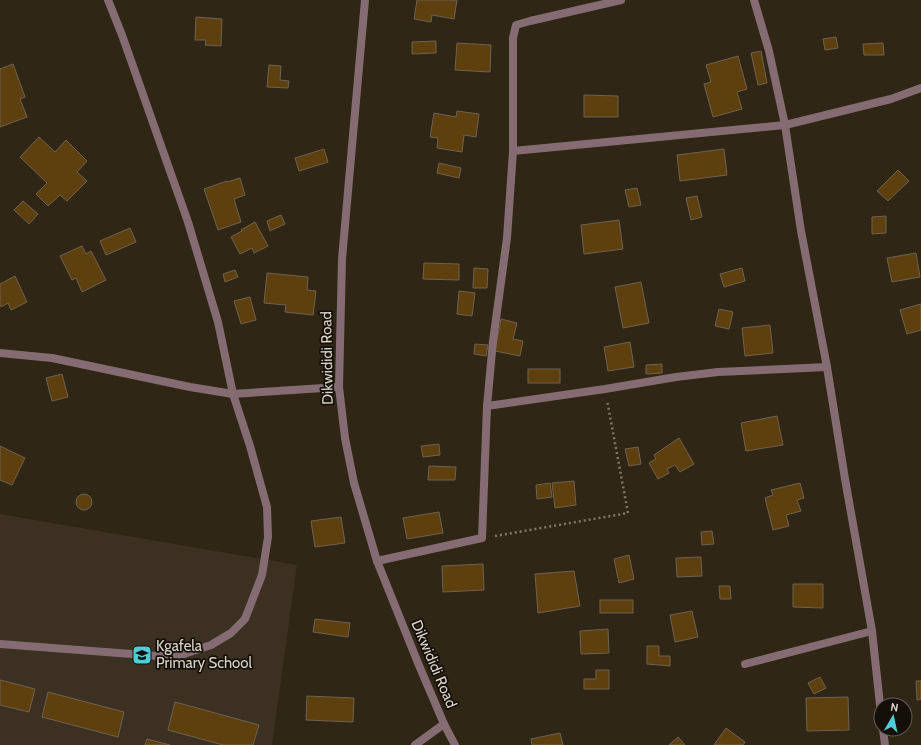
<svg xmlns="http://www.w3.org/2000/svg" width="921" height="745" font-family="Cabin,sans-serif">
<rect width="100%" height="100%" fill="#2f2616"/>
<!-- education -->
<path fill="#3b3021" d="M0,514L297,565L272,745H0Z"/>
<!-- building -->
<g fill="#5e3f0e" stroke="#6f6252">
<path d="M417,0H457L454,19L432,15L431,22L414,19Z"/>
<path d="M196,17L222,19L221,46L205,45L206,40H195Z"/>
<path d="M836,37L838,48L825,50L823,39Z"/>
<path d="M436,41V53L412,54V42Z"/>
<path d="M457,43L491,45L490,72L455,70Z"/>
<path d="M883,43L884,55H864L863,44Z"/>
<path d="M761,51L767,83L758,85L751,53Z"/>
<path d="M738,56L747,89L737,92L742,109L713,117L704,84L711,82L706,65Z"/>
<path d="M13,64L25,97L20,99L27,117L0,127V69Z"/>
<path d="M269,65L281,66L280,80L289,81L288,88L267,87Z"/>
<path d="M584,95L618,96V117H584Z"/>
<path d="M457,111L479,114L476,137L464,135L462,152L437,148L438,138L430,137L434,113L456,117Z"/>
<path d="M39,137L55,152L66,140L87,161L77,172L87,181L67,201L60,195L48,206L36,194L47,183L20,157Z"/>
<path d="M324,149L328,162L299,171L295,158Z"/>
<path d="M724,149L727,175L680,181L677,155Z"/>
<path d="M439,163L461,168L459,178L437,173Z"/>
<path d="M898,170L909,181L888,201L877,191Z"/>
<path d="M240,178L245,195L234,199L241,222L218,230L204,189L227,181V182Z"/>
<path d="M637,188L641,205L629,207L625,190Z"/>
<path d="M697,196L702,217L691,220L686,198Z"/>
<path d="M23,201L38,214L29,224L14,210Z"/>
<path d="M281,215L285,224L270,231L267,221Z"/>
<path d="M886,216V233L872,234V217Z"/>
<path d="M619,220L623,249L584,254L581,225Z"/>
<path d="M255,222L268,246L254,253L252,248L240,254L231,237L242,231L241,230Z"/>
<path d="M130,228L136,242L106,255L100,241Z"/>
<path d="M82,246L86,254L91,251L106,280L82,292L76,278L72,280L60,256Z"/>
<path d="M916,253L920,277L892,282L887,258Z"/>
<path d="M424,263L459,264V280L423,279Z"/>
<path d="M474,268L488,269L487,288H473Z"/>
<path d="M742,268L745,281L724,287L720,274Z"/>
<path d="M235,270L238,277L225,282L223,274Z"/>
<path d="M267,273L308,277L307,290L316,291L313,315L285,312L286,305L264,303Z"/>
<path d="M15,276L27,302L11,310L8,303L1,307L0,305V284Z"/>
<path d="M641,282L649,323L623,328L615,287Z"/>
<path d="M459,291L475,293L472,316L457,314Z"/>
<path d="M250,297L256,320L241,324L234,301Z"/>
<path d="M921,304V330L907,334L900,310Z"/>
<path d="M719,309L733,312L729,329L715,326Z"/>
<path d="M501,319L517,323L513,339L523,341L520,356L495,351Z"/>
<path d="M770,325L773,353L745,356L742,328Z"/>
<path d="M630,342L634,367L608,371L604,347Z"/>
<path d="M475,344L488,345L486,356L474,354Z"/>
<path d="M662,364V373L646,374V365Z"/>
<rect x="528" y="369" width="32" height="14"/>
<path d="M62,374L68,397L52,401L46,378Z"/>
<path d="M777,416L783,445L746,451L741,423Z"/>
<path d="M679,438L694,464L680,472L675,465L667,469L669,473L658,479L649,463L656,459L654,455Z"/>
<path d="M439,444L440,455L423,457L421,446Z"/>
<path d="M0,446L25,458L12,485L0,480Z"/>
<path d="M638,447L641,464L629,466L625,449Z"/>
<path d="M429,466L456,467L455,480H428Z"/>
<path d="M574,481L576,505L555,508L552,483Z"/>
<path d="M550,483L552,497L537,499L536,485Z"/>
<path d="M800,483L804,498L797,500L801,511L786,515L789,526L773,530L765,498L773,495L771,490Z"/>
<circle cx="84" cy="502" r="8"/>
<path d="M439,512L443,533L407,539L403,518Z"/>
<path d="M341,517L345,543L315,547L311,521Z"/>
<path d="M712,531L714,544L702,545L701,532Z"/>
<path d="M629,555L634,579L619,583L614,559Z"/>
<path d="M701,557L702,576L677,577L676,558Z"/>
<path d="M483,564L484,590L443,592L442,566Z"/>
<path d="M574,571L580,606L538,613L535,574Z"/>
<path d="M793,584H823V608L793,607Z"/>
<path d="M719,586H730L731,599H720Z"/>
<rect x="600" y="600" width="33" height="13"/>
<path d="M692,611L698,637L675,642L670,615Z"/>
<path d="M315,619L350,623L348,637L313,632Z"/>
<path d="M608,629L609,653L581,654L580,631Z"/>
<path d="M647,646H659V656H670V666L647,664Z"/>
<path d="M596,670H609V689H584V679H596Z"/>
<path d="M820,677L826,688L814,694L808,683Z"/>
<path d="M0,680L35,689L29,712L0,705Z"/>
<path d="M916,681H921V699L917,700Z"/>
<path d="M48,692L124,712L118,737L42,717Z"/>
<path d="M307,696L354,698L353,722L306,720Z"/>
<path d="M848,697L849,730L807,731L806,698Z"/>
<path d="M175,702L259,725L253,745H223L168,730Z"/>
<path d="M726,728L745,742L743,745H714Z"/>
<path d="M560,733L563,745H532L531,739Z"/>
<path d="M678,737L685,745H669Z"/>
<path d="M147,739L170,745H145Z"/>
</g>
<g fill="none" stroke-linecap="round" stroke-linejoin="round">
<!-- path -->
<path stroke="#7f786b" stroke-width="2.5" stroke-dasharray="2 3" stroke-linecap="butt" d="M495,536L628,513L607,400"/>
<!-- service -->
<g stroke="#856b72" stroke-width="8">
<path d="M0,644L158,656L184,654L211,645L231,633L245,619L262,575L268,537L267,507L250,446L233,394"/>
<path d="M745,664L872,631"/>
</g>
<!-- minor -->
<g stroke="#856b72" stroke-width="8">
<path d="M108,0L122,35L188,222L218,322L233,394"/>
<path d="M754,0L769,51L785,125L801,231L827,367L845,479L872,631L881,714"/>
<path d="M513,151L785,125L891,99L921,88"/>
<path d="M0,353L52,358L190,387L233,394L339,387"/>
<path d="M487,406L605,389L676,377L718,372L827,367"/>
<path d="M377,561L482,538L487,406L493,341L507,238L513,151V38L516,25L530,21L621,0"/>
<path d="M883,729L885,745"/>
<path d="M415,745L444,724"/>
</g>
<!-- tertiary -->
<path stroke="#856b72" stroke-width="8" d="M365,0L342,259L339,387L345,438L354,483L377,561L418,663L444,724L455,745"/>
</g>
<!-- icons -->
<defs>
<g id="school-square" transform="scale(1)"><rect x="-9" y="-9" width="18" height="18" rx="4" fill="#52cbd8" stroke="#141009"/><path d="M0-5L7-2L0 1L-7-2ZM-4 1L0 2.5L4 1V4Q0 6-4 4Z" fill="#111"/></g>
</defs>
<g fill-rule="evenodd">
<use href="#school-square" x="142" y="655"/>
</g>
<g text-anchor="middle" dominant-baseline="central" stroke-width="3.5" stroke-linejoin="round" paint-order="stroke">
<!-- street labels -->
<g font-size="15" fill="#dad4ca" stroke="#141009">
<text transform="translate(327 358) rotate(-91)">Dikwididi Road</text>
<text transform="translate(434 664) rotate(67)">Dikwididi Road</text>
</g>
<!-- poi labels -->
<g font-size="15" fill="#dad4ca" stroke="#141009" text-anchor="start">
<text x="156" y="646">Kgafela<tspan x="156" dy="17">Primary School</tspan></text>
</g>
</g>
<!-- north arrow -->
<g transform="translate(893 717) rotate(9)"><circle r="19" fill="#141009" stroke="#635e56"/>
<path d="M0-3L7 15L0 10L-7 15Z" fill="#52cbd8"/>
<text y="-6" font-size="11" font-weight="bold" text-anchor="middle" fill="#dad4ca">N</text>
</g>
</svg>
